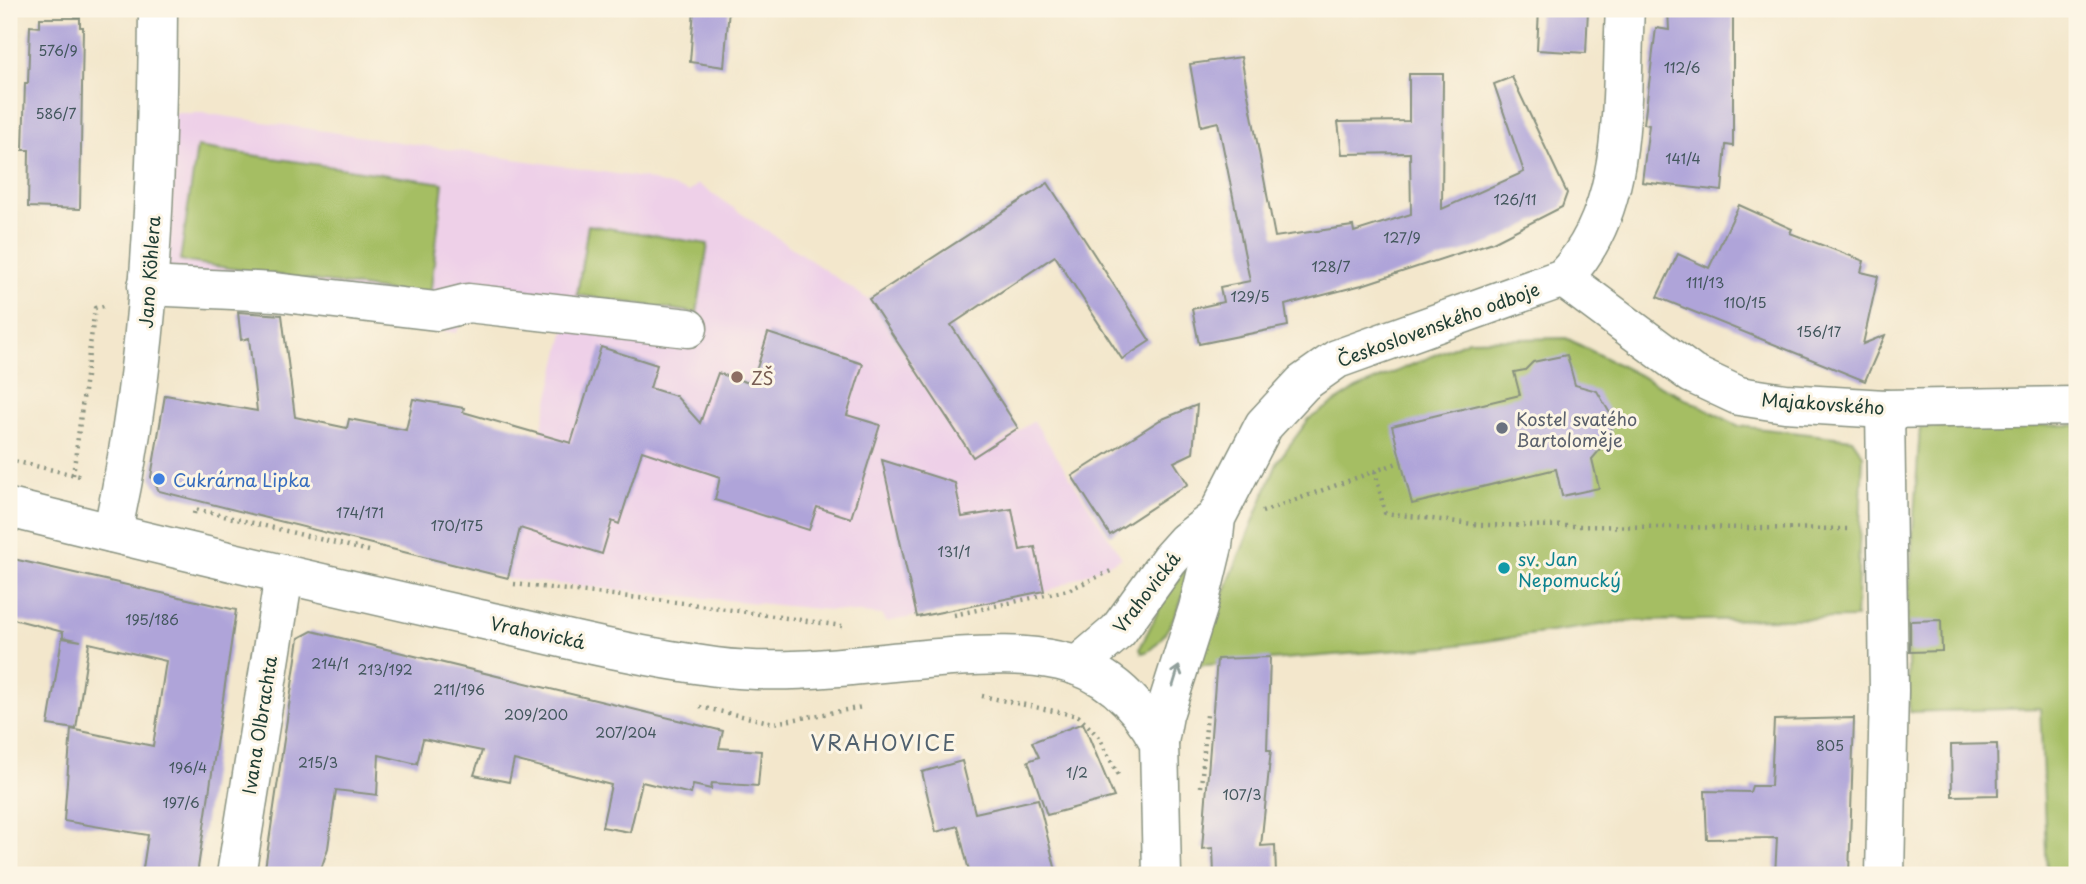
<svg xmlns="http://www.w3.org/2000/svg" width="2086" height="884" font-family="'Playpen Sans',sans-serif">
<rect width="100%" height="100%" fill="#fcf5e5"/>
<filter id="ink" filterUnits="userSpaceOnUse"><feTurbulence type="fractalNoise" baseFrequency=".0143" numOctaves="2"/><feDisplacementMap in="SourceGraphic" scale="14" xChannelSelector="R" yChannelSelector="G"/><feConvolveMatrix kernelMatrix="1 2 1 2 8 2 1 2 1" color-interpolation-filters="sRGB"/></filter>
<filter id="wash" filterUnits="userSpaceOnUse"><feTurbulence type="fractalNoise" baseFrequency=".00686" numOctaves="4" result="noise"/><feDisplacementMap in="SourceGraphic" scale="28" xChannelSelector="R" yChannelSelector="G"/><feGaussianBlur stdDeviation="1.57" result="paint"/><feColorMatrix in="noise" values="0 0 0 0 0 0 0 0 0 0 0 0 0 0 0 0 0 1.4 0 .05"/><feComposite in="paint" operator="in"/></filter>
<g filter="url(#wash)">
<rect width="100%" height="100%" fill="#f3e7cc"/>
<!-- built -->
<path fill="#eed0e8" d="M166,113H203L643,178L689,192L698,184L869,300L972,460L1034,421L1122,558L1042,594L885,622L882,615L506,579L565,329L467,313L456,333L281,306L160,307Z"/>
<!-- green -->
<g fill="#a5be64" stroke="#627e4c" stroke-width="2">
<path d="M197,147L443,183L430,297L180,261Z"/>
<path d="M588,225L708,244L697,313L577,295Z"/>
<path d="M1566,338L1739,426L1852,439L1863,455L1856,618L1629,621L1450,646L1194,666L1278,461L1309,419L1356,389L1469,340Z"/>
<path d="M2077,425V875H2047L2040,708L1909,712L1907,621L1920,427Z"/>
<path d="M1186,567C1193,585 1164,650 1142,653L1140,648L1160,607Z"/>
</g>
<g id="blocks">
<!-- building -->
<g fill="#afa4d9">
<path d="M694,9H729L724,67L690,62Z"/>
<path d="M1539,9H1588L1586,53L1537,50Z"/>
<path d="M1668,9H1733V146L1726,145L1722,191L1642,182L1649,125L1644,124L1656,28L1669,30Z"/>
<path d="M40,18H80V27H83L80,209L28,207L29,150H23L25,83H28L30,26L40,27Z"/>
<path d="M1241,57L1275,237L1353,226L1354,232L1411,214L1410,153L1342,154L1338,122L1409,121V74H1443L1442,209L1524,172L1494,84L1512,77L1567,193L1562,207L1493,242L1362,285L1285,305L1288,326L1199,344L1192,309L1223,302L1220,287L1250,281L1218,122L1201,126L1190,64Z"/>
<path d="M1048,183L1150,341L1122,359L1055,256L951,325L1018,428L973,457L869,299Z"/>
<path d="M1739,205L1792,229L1790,233L1864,261L1861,272L1878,276L1863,344L1885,335L1865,381L1657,297L1678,254L1709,268Z"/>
<path d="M238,312L282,315L295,417L347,428L349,419L406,430L413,399L464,408L463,412L571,443L601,347L657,365L650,388L676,396L700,423L718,373L752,384L768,333L863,364L847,415L880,425L851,518L817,507L809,530L715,500L720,477L642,451L619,524L612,521L602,554L520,528L508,578L159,491L151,477L165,395L257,411L249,338L241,340Z"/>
<path d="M1567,355L1575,385L1597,391L1611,415V437L1592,459L1599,488L1562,496L1556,469L1412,504L1392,426L1520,395L1514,372L1525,370L1533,362Z"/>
<path d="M1197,405L1193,453L1174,462L1188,484L1110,535L1072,476L1160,420Z"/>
<path d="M882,460L955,483L962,517L1012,509L1020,550L1035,547L1044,591L917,617Z"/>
<path d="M9,558L236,610L197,875H142L148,835L64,821L71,729L153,746L166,661L89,643L76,729L48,725L62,638L81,641L63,637V632L9,618Z"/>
<path d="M1941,620L1942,651L1910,652V621Z"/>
<path d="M312,631L723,731L719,748L761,751L758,786L712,783L711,789L693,785L691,794L642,782L630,832L602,827L611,785L514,760L509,782L474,775L482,751L423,739L417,764L379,755L377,795L336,790L328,848L319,875H264L299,638Z"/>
<path d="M1270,657L1267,750H1271L1261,846L1275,845L1276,875H1214L1213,848L1202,849L1217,659Z"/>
<path d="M1854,718L1849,875H1775L1777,838L1707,839L1705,791L1750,792L1752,786H1771L1774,720Z"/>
<path d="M1083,723L1114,797L1047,815L1028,761L1039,757L1032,742Z"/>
<path d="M1997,744L1998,795L1952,796L1951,745Z"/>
<path d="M962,761L975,813L1038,799L1057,875H970L958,826L936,832L922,772Z"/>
</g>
</g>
</g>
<g filter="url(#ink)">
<use href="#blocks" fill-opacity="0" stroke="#899280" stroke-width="2"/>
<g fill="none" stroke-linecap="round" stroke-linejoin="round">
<!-- minor casing -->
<g stroke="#899280" stroke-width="41">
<g id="minor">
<path d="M1563,278L1692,374L1739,396L1785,403L1885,409L2077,406"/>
<path d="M147,286L275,292L436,311L468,303L688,328"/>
<path d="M9,508C159,545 310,581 462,615C546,634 631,656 716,667C794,677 873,662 951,657C987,655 1024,653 1060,661C1106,671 1137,701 1159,742"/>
<path d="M112,533C151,361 157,185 158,9"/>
<path d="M1077,666L1118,631L1169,560L1186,541L1216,518"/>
<path d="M236,875L284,575"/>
<path d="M1162,875L1159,742L1164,715L1198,608L1213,546L1216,518L1264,425L1303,383L1337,359L1563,278C1631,209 1620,98 1625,9"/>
<path d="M1885,875L1889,690L1885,409"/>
</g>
</g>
<!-- path -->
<g stroke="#899280" stroke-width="4.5" stroke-dasharray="2 5" stroke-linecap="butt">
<path d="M9,460L84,477"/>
<path d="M1375,471L1385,513L1481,525L1848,529"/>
<path d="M73,475L95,308L108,305"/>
<path d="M1262,512L1403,461"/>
<path d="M194,514L195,509L369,551"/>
<path d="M514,584L684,603L842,626"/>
<path d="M954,615L1068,590L1113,570"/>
<path d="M982,696L1078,716L1099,737L1119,777"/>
<path d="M700,707L774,723L863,707"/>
<path d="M1201,787L1207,715"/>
</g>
<!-- minor -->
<use href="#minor" stroke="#fff" stroke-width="38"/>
</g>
<!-- one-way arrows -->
<defs><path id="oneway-shaft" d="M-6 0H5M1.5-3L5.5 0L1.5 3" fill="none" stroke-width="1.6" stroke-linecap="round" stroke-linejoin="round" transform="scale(1.75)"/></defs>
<use stroke="#8f9e9a" href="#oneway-shaft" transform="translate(1176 676) rotate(-73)"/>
</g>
<!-- markers -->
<circle fill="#8d6e63" stroke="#fcf5e5" stroke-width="2.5" cx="737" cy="377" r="7"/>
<circle fill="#6b7280" stroke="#fcf5e5" stroke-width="2.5" cx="1502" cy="428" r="7"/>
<circle fill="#3f7fe0" stroke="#fcf5e5" stroke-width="2.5" cx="159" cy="479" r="7"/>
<circle fill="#0f9aa8" stroke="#fcf5e5" stroke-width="2.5" cx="1504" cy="568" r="7"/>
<g text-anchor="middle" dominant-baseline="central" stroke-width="6" stroke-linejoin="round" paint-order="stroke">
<!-- number labels -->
<g font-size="14" fill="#43575d">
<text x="58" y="50">576/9</text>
<text x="1682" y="67">112/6</text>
<text x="56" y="113">586/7</text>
<text x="1683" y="158">141/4</text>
<text x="1515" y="199">126/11</text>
<text x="1402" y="237">127/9</text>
<text x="1331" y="266">128/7</text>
<text x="1705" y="282">111/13</text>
<text x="1250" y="296">129/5</text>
<text x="1745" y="302">110/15</text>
<text x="1819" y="331">156/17</text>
<text x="360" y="512">174/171</text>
<text x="457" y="525">170/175</text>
<text x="954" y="551">131/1</text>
<text x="152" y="619">195/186</text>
<text x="330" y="663">214/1</text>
<text x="385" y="669">213/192</text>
<text x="459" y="689">211/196</text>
<text x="536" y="714">209/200</text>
<text x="626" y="732">207/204</text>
<text x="1830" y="745">805</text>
<text x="318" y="762">215/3</text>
<text x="188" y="767">196/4</text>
<text x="1077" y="772">1/2</text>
<text x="1242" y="794">107/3</text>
<text x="181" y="802">197/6</text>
</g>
<!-- street labels -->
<g font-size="18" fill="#1f3d34" stroke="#fcf5e5">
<text transform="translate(149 272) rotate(-86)">Jano Köhlera</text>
<text transform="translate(1438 324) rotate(-20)">Československého odboje</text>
<text transform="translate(1823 403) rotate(4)">Majakovského</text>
<text transform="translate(1146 592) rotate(-52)">Vrahovická</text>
<text transform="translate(538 632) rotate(12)">Vrahovická</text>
<text transform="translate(259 725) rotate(-81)">Ivana Olbrachta</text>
</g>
<!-- education labels -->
<g font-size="18" fill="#785e54" stroke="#fcf5e5" text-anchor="start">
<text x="751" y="377">ZŠ</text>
</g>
<!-- worship labels -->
<g font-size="18" fill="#5b616d" stroke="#fcf5e5" text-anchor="start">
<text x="1516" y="418">Kostel svatého<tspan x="1516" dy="21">Bartoloměje</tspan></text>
</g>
<!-- shop labels -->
<g font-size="18" fill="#366cbe" stroke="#fcf5e5" text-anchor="start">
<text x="173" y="479">Cukrárna Lipka</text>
</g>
<!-- culture labels -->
<g font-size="18" fill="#0d838f" stroke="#fcf5e5" text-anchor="start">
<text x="1518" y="558">sv. Jan<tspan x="1518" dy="21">Nepomucký</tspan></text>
</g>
<!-- quarter labels -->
<g font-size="21" letter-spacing="2" fill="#51616e" stroke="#fcf5e5">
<text x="884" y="742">VRAHOVICE</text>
</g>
</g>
<!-- margin -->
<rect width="2086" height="884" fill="none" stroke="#fcf5e5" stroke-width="35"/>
</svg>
